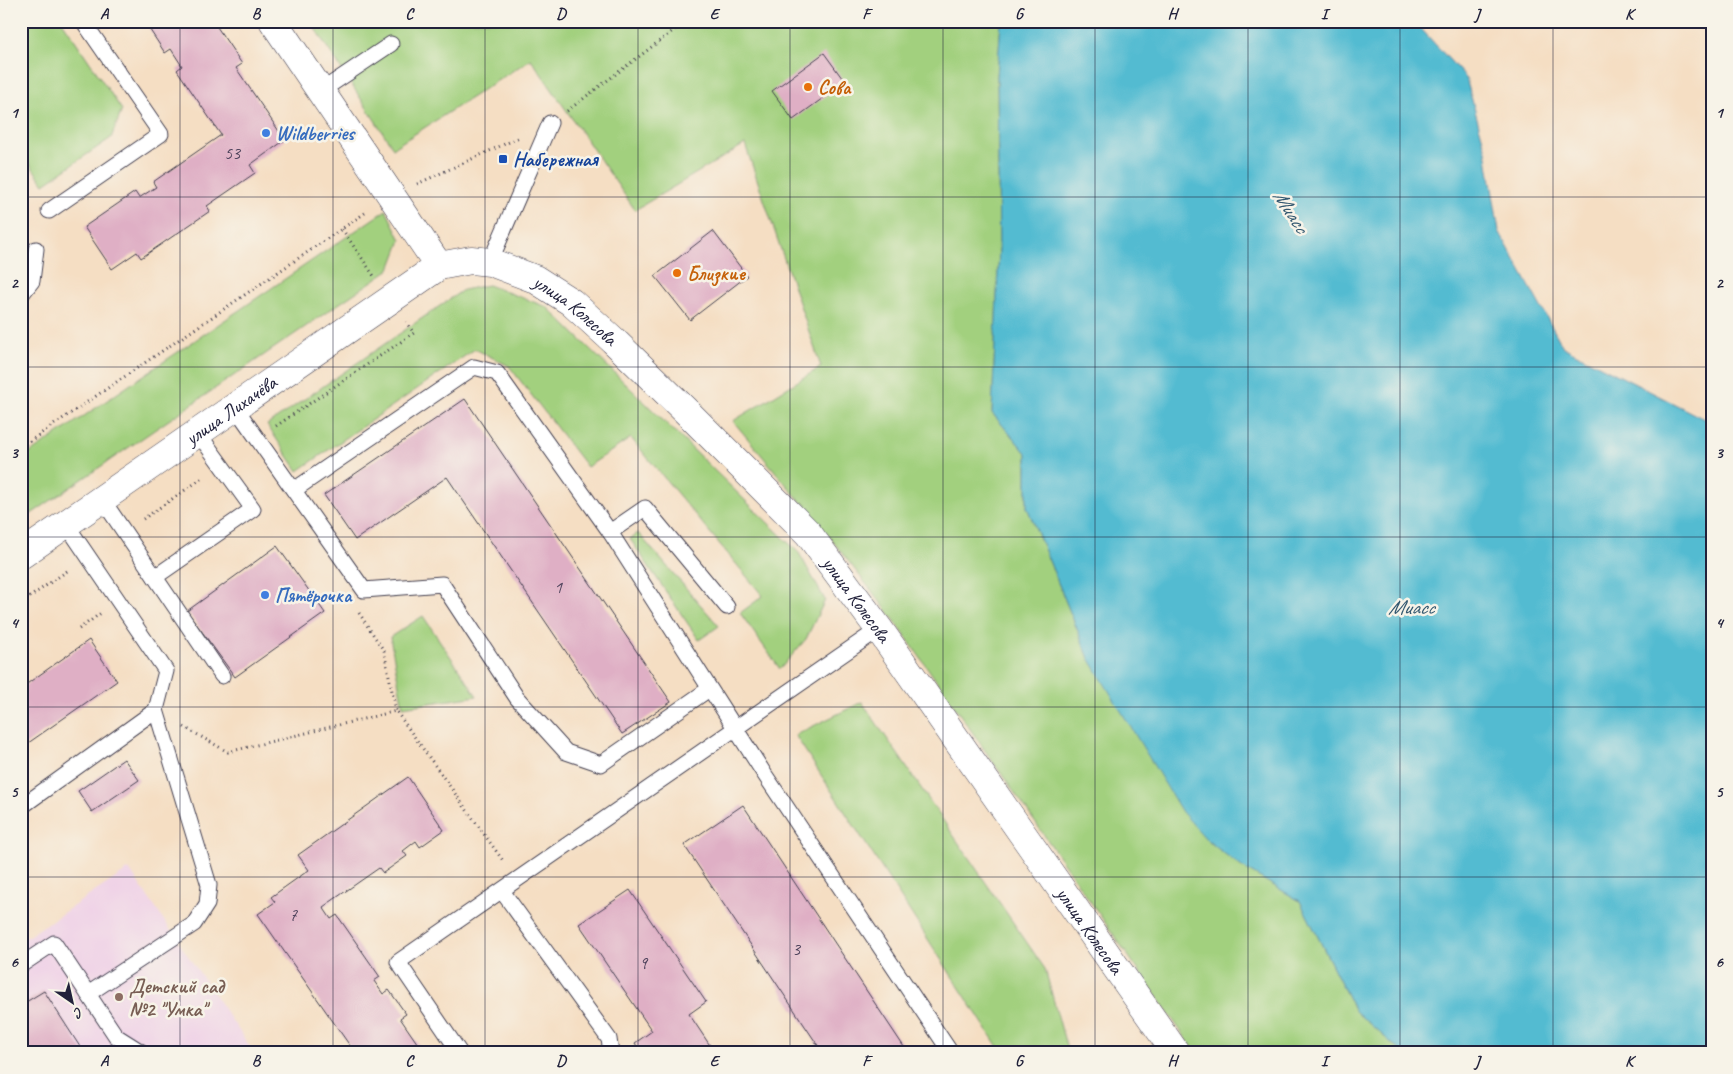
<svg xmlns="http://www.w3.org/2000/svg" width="1733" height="1074" font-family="Caveat,sans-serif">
<rect width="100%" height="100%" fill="#f7f3e8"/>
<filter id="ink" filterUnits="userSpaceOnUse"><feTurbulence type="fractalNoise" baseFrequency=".02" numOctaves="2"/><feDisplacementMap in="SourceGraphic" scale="10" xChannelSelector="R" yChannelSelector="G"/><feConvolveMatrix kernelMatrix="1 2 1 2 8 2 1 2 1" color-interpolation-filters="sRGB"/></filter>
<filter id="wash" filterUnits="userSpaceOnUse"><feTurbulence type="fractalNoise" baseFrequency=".0096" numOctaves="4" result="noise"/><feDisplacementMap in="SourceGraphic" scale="20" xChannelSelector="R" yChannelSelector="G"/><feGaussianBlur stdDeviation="1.12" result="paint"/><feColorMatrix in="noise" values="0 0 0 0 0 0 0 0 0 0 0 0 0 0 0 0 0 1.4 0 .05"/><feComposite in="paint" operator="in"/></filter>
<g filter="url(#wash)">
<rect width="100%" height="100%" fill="#f5dec3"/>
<!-- built -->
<path fill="#efd0e7" d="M129,869L254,1053H21V941Z"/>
<!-- green -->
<g fill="#a2d07e" stroke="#62795c">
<path d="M23,21H62L122,110L111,138L44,184L21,152V23Z"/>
<path d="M310,21H1001L997,77L999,248L992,413L1027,454V507L1089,658L1208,841L1242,867L1300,901L1355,1011L1403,1053H1196L892,617L820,525L733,421L821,367L745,144L635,210L531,59L393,148Z"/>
<path d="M386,210L401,240L390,269L21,521V459Z"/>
<path d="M488,285L547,307L799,553L825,600L806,639L780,669L740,613L763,596L631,438L587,467L509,366L475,349L298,471L267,425L463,290Z"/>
<path d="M638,533L719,626L699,640L630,539Z"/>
<path d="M423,616L477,696L403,707L390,637Z"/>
<path d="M862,702L1045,969L1068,1053H1002L795,735Z"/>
</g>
<!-- water -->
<path fill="#53bbd1" stroke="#3a6e86" d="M1001,21H1351L1379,30L1394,21H1414L1466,78L1486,151L1499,231L1563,347L1712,423V1053H1403L1355,1011L1300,901L1242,867L1208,841L1182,812L1089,658L1027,507V454L992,413L999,248L997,77Z"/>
<g id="blocks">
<!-- building -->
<g fill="#dfafc5">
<path d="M144,21H213L242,64L236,68L285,140L250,165L255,173L207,206L210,211L141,258L137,252L112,269L84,227L135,192L139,198L156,187L153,182L221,135L177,70L182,66L171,49L165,53Z"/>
<path d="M824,53L845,82L793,120L772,91Z"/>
<path d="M713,231L747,276L690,320L655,276Z"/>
<path d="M465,399L671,702L622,734L447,477L355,540L324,495Z"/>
<path d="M277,546L325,613L235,677L187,611Z"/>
<path d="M89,640L117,681L21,748V688Z"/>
<path d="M124,759L139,780L92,812L78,791Z"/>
<path d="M408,777L444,830L420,847L416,841L403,851L407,856L383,873L379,868L323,907L331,919L337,915L380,977L374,981L383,994L389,990L406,1014L400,1018L424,1053H355L258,914L275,902L271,897L309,870L298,855Z"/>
<path d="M743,805L908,1053H823L684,845Z"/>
<path d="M630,890L706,1002L689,1014L715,1053H641L635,1043L652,1031L579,924Z"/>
<path d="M44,991L84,1053H21V1005Z"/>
</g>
</g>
</g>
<g filter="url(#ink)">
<use href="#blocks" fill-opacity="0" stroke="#423e4f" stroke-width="1"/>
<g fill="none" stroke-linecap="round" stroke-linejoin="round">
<!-- service casing -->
<g stroke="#423e4f" stroke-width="17">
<g id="service">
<path d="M321,91L391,44"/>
<path d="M49,211L161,134L83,21"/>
<path d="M490,262L550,123"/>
<path d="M21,295L32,281L36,249"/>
<path d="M235,407L364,590L442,584L517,698L566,752L601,764L709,689"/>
<path d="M294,490L474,367L497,373L610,532L765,775L951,1053"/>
<path d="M102,499L222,676"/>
<path d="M610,532L645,508L727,607"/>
<path d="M155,577L253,509L198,433"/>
<path d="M21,807L156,710L166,671L66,524"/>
<path d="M502,891L609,1039L611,1053"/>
<path d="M21,965L54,943L88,994L194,924L207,904L209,885L156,710"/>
<path d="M88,994L116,1036L143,1053"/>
<path d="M460,1053L398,962L879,629"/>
</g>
</g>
<!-- minor casing -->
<g stroke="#423e4f" stroke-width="29">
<path id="minor" d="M273,21L439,266"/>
</g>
<!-- tertiary casing -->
<g stroke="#423e4f" stroke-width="29">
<g id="tertiary">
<path id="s1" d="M21,555L439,266L471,260L490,262L535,279L571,302L613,340L692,417L808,533L879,629L1176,1053"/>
</g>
</g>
<!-- path -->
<g stroke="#423e4f" stroke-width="3" stroke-dasharray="1 4" stroke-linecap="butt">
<path d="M567,111L686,21"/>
<path d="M417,184L518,138"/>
<path d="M342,229L374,276"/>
<path d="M276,426L414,333L406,322"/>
<path d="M21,447L368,211"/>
<path d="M143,519L204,477"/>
<path d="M21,603L70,569"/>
<path d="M359,613L384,651L396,711"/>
<path d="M79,629L101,613"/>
<path d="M184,727L228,752L396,711L504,862"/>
</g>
<!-- service -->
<use href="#service" stroke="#fff" stroke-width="15"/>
<!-- minor -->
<use href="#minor" stroke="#fff" stroke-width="28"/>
<!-- tertiary -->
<use href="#tertiary" stroke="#fff" stroke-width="28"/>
</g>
</g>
<!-- grid -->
<path fill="none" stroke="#22223b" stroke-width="1" stroke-opacity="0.55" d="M180,21V1053M333,21V1053M485,21V1053M638,21V1053M790,21V1053M943,21V1053M1095,21V1053M1248,21V1053M1400,21V1053M1553,21V1053M21,197H1712M21,367H1712M21,537H1712M21,707H1712M21,877H1712"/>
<!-- markers -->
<g fill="#e8710a" stroke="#f7f3e8" stroke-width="2">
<circle cx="808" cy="87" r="5"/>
<circle cx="677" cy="273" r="5"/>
</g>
<g fill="#3f7fe0" stroke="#f7f3e8" stroke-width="2">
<circle cx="266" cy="133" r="5"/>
<circle cx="265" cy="595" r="5"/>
</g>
<rect fill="#1a4fb4" stroke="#f7f3e8" stroke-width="2" x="498" y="154" width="10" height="10" rx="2.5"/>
<circle fill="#8d6e63" stroke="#f7f3e8" stroke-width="2" cx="119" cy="997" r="5"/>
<g text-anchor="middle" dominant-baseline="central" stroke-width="5" stroke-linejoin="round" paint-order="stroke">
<!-- number labels -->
<g font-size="18" fill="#51455e">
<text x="232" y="153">53</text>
<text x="558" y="587">1</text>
<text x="293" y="915">7</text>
<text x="796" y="949">3</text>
<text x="643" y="963">9</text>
</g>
<!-- food labels -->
<g font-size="20" font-weight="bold" fill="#c56008" stroke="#f7f3e8" text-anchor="start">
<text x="818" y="87">Сова</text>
<text x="687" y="273">Близкие</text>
</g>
<!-- shop labels -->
<g font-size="20" font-weight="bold" fill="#366cbe" stroke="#f7f3e8" text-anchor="start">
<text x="276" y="133">Wildberries</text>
<text x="275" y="595">Пятёрочка</text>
</g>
<!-- transit labels -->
<g font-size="20" font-weight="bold" fill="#164399" stroke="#f7f3e8" text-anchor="start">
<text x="513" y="159">Набережная</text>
</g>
<!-- street labels -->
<g font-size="20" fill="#22223b" stroke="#f7f3e8">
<text stroke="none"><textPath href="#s1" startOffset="659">улица Колесова</textPath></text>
<text stroke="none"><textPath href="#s1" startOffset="255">улица Лихачёва</textPath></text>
<text stroke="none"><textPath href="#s1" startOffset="1064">улица Колесова</textPath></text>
<text stroke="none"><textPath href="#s1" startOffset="1469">улица Колесова</textPath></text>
</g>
<!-- education labels -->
<g font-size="20" font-weight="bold" fill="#785e54" stroke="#f7f3e8" text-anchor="start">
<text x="129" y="986">Детский сад<tspan x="129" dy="23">№2 "Умка"</tspan></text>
</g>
<!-- water labels -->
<g font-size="21" font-style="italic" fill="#335870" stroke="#f7f3e8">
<text transform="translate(1291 211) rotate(57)">Миасс</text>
<text x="1411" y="607">Миасс</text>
</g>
</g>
<!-- margin -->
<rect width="1733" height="1074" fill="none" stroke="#f7f3e8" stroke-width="55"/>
<!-- north arrow -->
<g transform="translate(72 1002) rotate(146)" stroke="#f7f3e8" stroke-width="4" paint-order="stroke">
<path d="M0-4L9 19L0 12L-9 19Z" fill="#22223b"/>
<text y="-8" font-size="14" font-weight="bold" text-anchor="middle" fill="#22223b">С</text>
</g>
<rect x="28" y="28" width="1678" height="1018" fill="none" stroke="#22223b" stroke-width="2"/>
<g font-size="16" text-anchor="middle" font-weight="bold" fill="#22223b">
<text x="104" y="19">A</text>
<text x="256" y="19">B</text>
<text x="409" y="19">C</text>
<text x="561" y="19">D</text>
<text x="714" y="19">E</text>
<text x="866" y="19">F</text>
<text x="1019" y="19">G</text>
<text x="1172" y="19">H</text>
<text x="1324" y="19">I</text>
<text x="1477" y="19">J</text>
<text x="1629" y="19">K</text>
<text x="14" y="118">1</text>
<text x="1719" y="118">1</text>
<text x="14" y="288">2</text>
<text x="1719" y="288">2</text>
<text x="14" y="458">3</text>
<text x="1719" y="458">3</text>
<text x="14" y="628">4</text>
<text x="1719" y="628">4</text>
<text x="14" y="797">5</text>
<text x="1719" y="797">5</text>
<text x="14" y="967">6</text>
<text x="1719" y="967">6</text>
<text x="104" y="1066">A</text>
<text x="256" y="1066">B</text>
<text x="409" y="1066">C</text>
<text x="561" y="1066">D</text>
<text x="714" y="1066">E</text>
<text x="866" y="1066">F</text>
<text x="1019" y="1066">G</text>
<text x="1172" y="1066">H</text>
<text x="1324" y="1066">I</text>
<text x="1477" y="1066">J</text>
<text x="1629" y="1066">K</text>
</g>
</svg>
